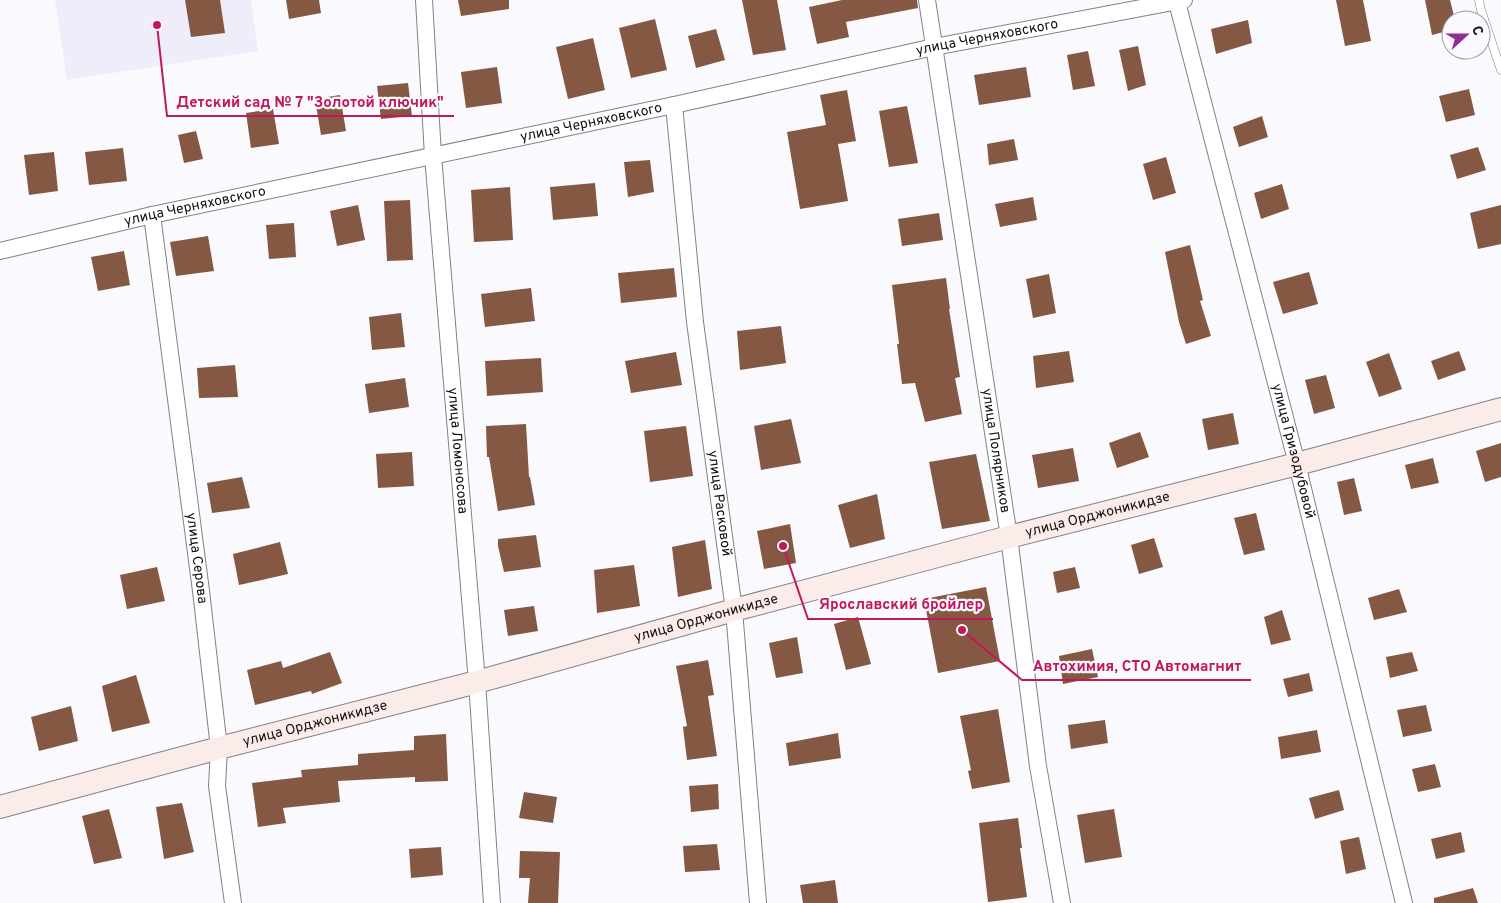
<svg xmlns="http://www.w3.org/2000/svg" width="1501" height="903" font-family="Overpass,sans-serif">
<rect width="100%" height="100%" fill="#fafafe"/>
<!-- built -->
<path fill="#eeedf9" d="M55,0H251L258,51L67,80Z"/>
<!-- building -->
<g fill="#845842">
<path d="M185,0H220L225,33L191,37Z"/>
<path d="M286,0H319L321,13L289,19Z"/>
<path d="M458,0H509V9L461,16Z"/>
<path d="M742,0H777L786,50L753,55Z"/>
<path d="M842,0H917L918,8L846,22L849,37L817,44L809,7Z"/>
<path d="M1336,0H1363L1371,41L1345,46Z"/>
<path d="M1425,0H1450L1455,20H1451V30L1432,35Z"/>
<path d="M655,19L667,70L631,78L619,28Z"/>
<path d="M1248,20L1252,43L1216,54L1211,29Z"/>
<path d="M716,29L725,60L696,68L688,36Z"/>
<path d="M593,38L605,90L568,99L556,47Z"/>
<path d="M1138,46L1146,85L1128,91L1119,50Z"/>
<path d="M1088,51L1095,86L1073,90L1067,55Z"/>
<path d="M497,67L502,103L466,108L461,72Z"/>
<path d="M1026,67L1031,97L979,105L974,75Z"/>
<path d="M408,83L412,116L381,119L377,86Z"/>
<path d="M1469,89L1475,115L1446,122L1439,96Z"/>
<path d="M847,90L856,141L838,144L848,201L800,209L787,132L826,125L820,95Z"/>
<path d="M340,95L346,131L321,135L315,99Z"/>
<path d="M907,106L918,163L889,167L879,111Z"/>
<path d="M273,109L279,144L251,148L246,113Z"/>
<path d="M1262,116L1268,137L1239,147L1233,127Z"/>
<path d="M196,131L203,159L184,163L178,135Z"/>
<path d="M1014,139L1018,160L989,165L987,144Z"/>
<path d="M1478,147L1486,170L1457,179L1450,155Z"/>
<path d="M123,148L127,181L89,185L85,152Z"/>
<path d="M54,152L58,191L29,195L24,155Z"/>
<path d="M1166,157L1176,193L1153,200L1143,164Z"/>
<path d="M650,160L654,192L628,197L624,162Z"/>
<path d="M595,183L598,216L553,220L550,187Z"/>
<path d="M1282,184L1289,209L1261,219L1254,193Z"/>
<path d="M510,187L513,240L474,242L471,190Z"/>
<path d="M1033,197L1037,220L1000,227L995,204Z"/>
<path d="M410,200L413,260L387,261L384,201Z"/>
<path d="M358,205L365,240L337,246L330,211Z"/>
<path d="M1501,205V244L1478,249L1470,213Z"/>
<path d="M939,213L943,240L902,246L898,219Z"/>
<path d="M294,223L296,257L269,259L266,225Z"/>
<path d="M208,236L214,271L176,276L170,242Z"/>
<path d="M1190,245L1203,300L1200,301L1211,336L1186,344L1179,322L1165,252Z"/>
<path d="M124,251L130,285L98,291L91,257Z"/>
<path d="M674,268L677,297L621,303L618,273Z"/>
<path d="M1309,272L1318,304L1283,314L1273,282Z"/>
<path d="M1049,274L1056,313L1033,318L1026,279Z"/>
<path d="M946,278L950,309H949L960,377L955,378L962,414L925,422L915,383L902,384L897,344H899L892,285Z"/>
<path d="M531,288L535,321L485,327L481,294Z"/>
<path d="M401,313L405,347L372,350L369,317Z"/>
<path d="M781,326L786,363L740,370L737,331Z"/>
<path d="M1069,351L1074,382L1036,388L1033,356Z"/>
<path d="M1459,351L1466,370L1438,380L1431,361Z"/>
<path d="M676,352L682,385L631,393L625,361Z"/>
<path d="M1389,353L1402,389L1379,397L1366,362Z"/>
<path d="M541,358L543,392L487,396L485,361Z"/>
<path d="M235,365L238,397L199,398L197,368Z"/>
<path d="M1326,375L1335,408L1314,414L1305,380Z"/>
<path d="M405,378L409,407L369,413L365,384Z"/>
<path d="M1233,413L1239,444L1208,450L1202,419Z"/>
<path d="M791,419L801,463L761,470L754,426Z"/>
<path d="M526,424L529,477H530L535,505L498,511L489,457H487L486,426Z"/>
<path d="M686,426L693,476L650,482L644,431Z"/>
<path d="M1140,432L1149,457L1117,468L1109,443Z"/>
<path d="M1501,443V477L1485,482L1476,451Z"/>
<path d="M1073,448L1079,481L1038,488L1032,455Z"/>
<path d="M412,452L414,486L378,488L376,454Z"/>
<path d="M976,454L990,521L942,529L929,462Z"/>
<path d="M1433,458L1439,483L1411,489L1405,465Z"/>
<path d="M242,477L250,508L212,513L207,483Z"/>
<path d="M1354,478L1362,511L1344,515L1337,482Z"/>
<path d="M877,494L885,539L850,548L838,505Z"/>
<path d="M1256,513L1265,550L1244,555L1234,518Z"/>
<path d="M790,524L796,563L764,569L757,531Z"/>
<path d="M536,535L541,567L504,572L498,546V539Z"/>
<path d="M1154,538L1163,567L1139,574L1131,545Z"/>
<path d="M705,540L712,589L678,597L672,547Z"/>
<path d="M280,542L288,574L239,585L233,554Z"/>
<path d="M634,565L640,606L597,613L594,570Z"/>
<path d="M157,567L165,601L127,609L120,575Z"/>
<path d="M1075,567L1080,588L1057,593L1053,572Z"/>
<path d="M986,587L1000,661L938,673L924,599Z"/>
<path d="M1399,589L1407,612L1374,620L1368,598Z"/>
<path d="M534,606L538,631L508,636L504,610Z"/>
<path d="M1282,610L1291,640L1271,645L1264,617Z"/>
<path d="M858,617L871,664L846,670L834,624Z"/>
<path d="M797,637L803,673L776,678L769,643Z"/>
<path d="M1092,649L1098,677L1063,684L1059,656Z"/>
<path d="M330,652L342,683L312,694L311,691L255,705L247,670L281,661L283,668Z"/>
<path d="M1412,652L1418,671L1390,678L1386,657Z"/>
<path d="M708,660L714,695L708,696L717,756L687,760L683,727L687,726L676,666Z"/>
<path d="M1309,673L1313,691L1288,697L1283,679Z"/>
<path d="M136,675L150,723L112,732L102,686Z"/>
<path d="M1426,705L1432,731L1403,737L1397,710Z"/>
<path d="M71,706L78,741L39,751L31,717Z"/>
<path d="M998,709L1010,782L972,789L968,771L971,770L960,716Z"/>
<path d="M1105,720L1108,743L1071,749L1068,725Z"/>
<path d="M1317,730L1321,752L1281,759L1278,737Z"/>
<path d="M838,733L841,758L789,766L786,743Z"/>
<path d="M446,734L448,781L415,782V777L338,781L340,802L283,808L286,823L258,827L252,783L302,777L301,770L358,765V754L414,750V736Z"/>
<path d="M1435,764L1441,787L1418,792L1412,769Z"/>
<path d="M718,784L719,809L691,812L689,786Z"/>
<path d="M1339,790L1344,810L1315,819L1309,798Z"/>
<path d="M524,792L557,797L553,823L519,818Z"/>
<path d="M182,803L194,852L164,859L156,807Z"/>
<path d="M109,809L122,858L94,864L82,816Z"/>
<path d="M1114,809L1122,857L1085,863L1077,815Z"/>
<path d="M1018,818L1022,848H1020L1027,897L988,902L979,823Z"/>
<path d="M1461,832L1465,852L1436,859L1431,839Z"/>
<path d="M1359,837L1366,869L1346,874L1340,841Z"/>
<path d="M717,844L720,870L685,872L683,846Z"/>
<path d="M441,847L443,875L411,878L409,849Z"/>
<path d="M520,851L560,852L558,903H528L530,878H519Z"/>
<path d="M835,880L838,903H803L800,885Z"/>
<path d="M1473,888L1478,903H1434V898Z"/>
</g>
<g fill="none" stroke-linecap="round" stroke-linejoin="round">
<!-- lane casing -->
<g stroke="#828188" stroke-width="9">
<path id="lane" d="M1479,0L1481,10L1501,70"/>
</g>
<!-- street casing -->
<g stroke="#828188" stroke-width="18">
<g id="street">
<path id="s1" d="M424,0L433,156L477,682L492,903"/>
<path id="s2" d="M927,0L1009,537L1038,766L1062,903"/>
<path id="s3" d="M1177,2L1297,464L1404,903"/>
<path id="s4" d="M674,105L695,322L734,610L758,903"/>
<path id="s5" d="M152,215L201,591L219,748L217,786L233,903"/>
<path id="s6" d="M0,251L152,215L674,105L934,47L1184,0"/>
</g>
</g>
<!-- secondary casing -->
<g stroke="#828188" stroke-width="24">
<g id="secondary">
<path id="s7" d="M0,807L219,748L477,682L734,610L1009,537L1297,464L1501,409"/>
</g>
</g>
<!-- lane -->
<use href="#lane" stroke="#fff" stroke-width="8"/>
<!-- street -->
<use href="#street" stroke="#fff" stroke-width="16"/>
<!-- secondary -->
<use href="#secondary" stroke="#fbebe9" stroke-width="22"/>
</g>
<g text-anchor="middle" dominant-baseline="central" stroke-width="4.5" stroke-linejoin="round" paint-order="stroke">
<!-- street labels -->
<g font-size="14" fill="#101012" stroke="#fafafe">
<text stroke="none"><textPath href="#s6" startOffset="1010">улица Черняховского</textPath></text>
<text stroke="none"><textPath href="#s6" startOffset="605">улица Черняховского</textPath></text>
<text stroke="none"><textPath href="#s6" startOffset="200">улица Черняховского</textPath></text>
<text stroke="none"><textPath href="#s2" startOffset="456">улица Полярников</textPath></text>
<text stroke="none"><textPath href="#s3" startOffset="464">улица Гризодубовой</textPath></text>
<text stroke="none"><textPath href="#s1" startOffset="452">улица Ломоносова</textPath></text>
<text stroke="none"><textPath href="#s4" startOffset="401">улица Расковой</textPath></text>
<text stroke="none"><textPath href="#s7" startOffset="1136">улица Орджоникидзе</textPath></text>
<text stroke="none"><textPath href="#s5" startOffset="346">улица Серова</textPath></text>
<text stroke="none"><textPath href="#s7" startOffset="731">улица Орджоникидзе</textPath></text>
<text stroke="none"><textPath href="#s7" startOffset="326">улица Орджоникидзе</textPath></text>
</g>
</g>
<!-- callouts -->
<path fill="none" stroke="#c2185b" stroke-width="2" d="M157 25L167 116H454M783 546L808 619H993M962 630L1022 680H1251"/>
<g fill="#c2185b" stroke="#fafafe" stroke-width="2">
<circle cx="157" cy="25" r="5"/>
<circle cx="783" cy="546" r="5"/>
<circle cx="962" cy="630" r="5"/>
</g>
<g font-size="15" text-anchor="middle" font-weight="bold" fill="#c2185b" stroke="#fafafe" stroke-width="4.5" stroke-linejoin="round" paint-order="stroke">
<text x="310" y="107">Детский сад № 7 "Золотой ключик"</text>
<text x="901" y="609">Ярославский бройлер</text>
<text x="1137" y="671">Автохимия, СТО Автомагнит</text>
</g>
<!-- north arrow -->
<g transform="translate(1466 35) rotate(69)"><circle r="24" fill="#fafafe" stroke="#9c9ca0"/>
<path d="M0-4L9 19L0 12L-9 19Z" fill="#8e2e97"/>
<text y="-8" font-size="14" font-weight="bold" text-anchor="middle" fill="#101012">С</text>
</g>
</svg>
